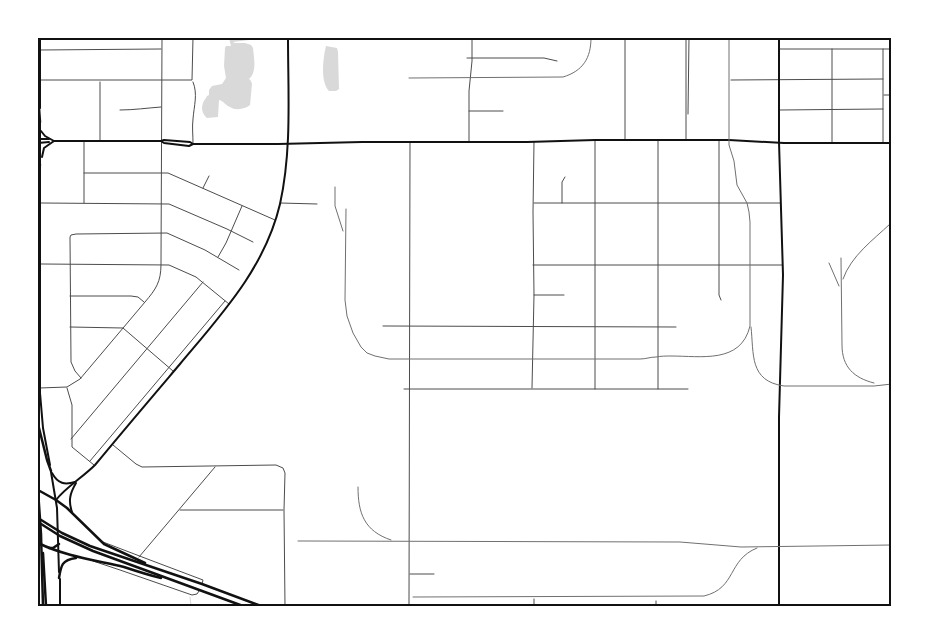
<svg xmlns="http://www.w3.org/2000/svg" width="929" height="644" font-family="Cabin,sans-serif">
<rect width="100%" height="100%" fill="#fff"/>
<!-- water -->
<g fill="#d9d9d9">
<path d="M229,38H249V40L233,42L235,43H245L251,45L253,48C254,59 257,72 249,79L251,81L252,84L250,105C245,109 236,111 230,107C225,105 224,101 219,100L218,117L207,118C200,112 201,104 206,98L207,96L209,95V90L212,86L222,84L226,78L224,66L225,48L226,46H231Z"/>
<path d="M326,46L337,48L338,52L339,89L336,91H329C320,82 323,58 326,46Z"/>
</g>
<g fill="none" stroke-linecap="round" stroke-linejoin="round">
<!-- stream -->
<path stroke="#d9d9d9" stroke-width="1" d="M190,597L191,606"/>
<!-- minor -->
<g stroke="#4c4c4c" stroke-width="1">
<path d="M780,49H892"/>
<path d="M883,49V143"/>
<path d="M40,50L161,49"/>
<path d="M467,58H544L557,61"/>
<path d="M41,80H192L193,38"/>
<path d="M731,80L883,79"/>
<path d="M884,95H892"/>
<path d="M120,110C134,110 147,108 161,107"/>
<path d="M780,110L883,109"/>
<path d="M469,111H503"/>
<path d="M688,114L689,38"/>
<path d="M625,139V38"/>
<path d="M686,139V38"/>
<path d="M100,140V82"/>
<path d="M469,141V91L472,61V38"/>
<path d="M658,141V389"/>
<path d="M719,141V295L721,300"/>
<path d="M193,143C193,135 192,127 193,119C194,106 198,94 193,82"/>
<path d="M832,143V49"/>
<path d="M84,173H168L275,220"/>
<path d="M203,188L209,176"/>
<path d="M40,203L169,204L227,229L253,242"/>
<path d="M84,203V142"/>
<path d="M280,203L317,204"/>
<path d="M534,203H780"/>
<path d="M562,203V182L565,177"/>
<path d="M218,257L226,243L242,206"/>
<path d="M41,264L169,265L196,277L229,304"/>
<path d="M533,265H782"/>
<path d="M534,295H564"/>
<path d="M70,296H131L138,297L144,302"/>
<path d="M383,326L676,327"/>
<path d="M70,327L123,328L173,371"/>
<path d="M81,378L75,371L71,362L70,237L71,235L76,234L167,233L205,250L239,270"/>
<path d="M40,388L67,387L80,379L145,302C156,289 161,282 161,264L162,38"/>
<path d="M67,388L72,405V447L94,465"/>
<path d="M532,388L534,295L533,212L534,142"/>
<path d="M404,389H688"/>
<path d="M595,389V141"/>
<path d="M71,439L203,282"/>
<path d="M113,445L136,464L142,467L276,465L283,468L285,473L284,510L285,606"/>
<path d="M90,461L225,301"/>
<path d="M180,510H283"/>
<path d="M103,542L150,560L203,580L202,584"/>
<path d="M139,557L215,467"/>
<path d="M93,561L120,570L192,595L197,594L199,591"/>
<path d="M410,574H434"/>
<path d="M656,601V606"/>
<path d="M534,606V599"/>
</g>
<!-- tertiary -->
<path stroke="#4c4c4c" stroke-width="1" d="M409,606L410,143"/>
<!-- secondary -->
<g stroke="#111" stroke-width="2">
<path d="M40,38V108"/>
<path d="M40,123V393L43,428L50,465"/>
<path d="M41,131L45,136L54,141H161L164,140L190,142L193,144"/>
<path d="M38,139H49"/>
<path d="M161,141L164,143L189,146L193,144H278L362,142H527L595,140H729L784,143H892"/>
<path d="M38,143L49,142"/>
<path d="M42,157L44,148L54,141"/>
<path d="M51,472L57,508L59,572"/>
<path d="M52,473C58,484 65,485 75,482"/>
<path d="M56,500C65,488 83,477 95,465C123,431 152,397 180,364C221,315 265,268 280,204C292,150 288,93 288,38"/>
<path d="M72,512C68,501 70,493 76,483"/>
<path d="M60,579V606"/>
<path d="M779,606V417L783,275L779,142V38"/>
</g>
<!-- trunk -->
<g stroke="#111" stroke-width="2.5">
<path d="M38,490L56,500L67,508L104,544L145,563"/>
<path d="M38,518L62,533L90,546L202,584L261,606"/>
<path d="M38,522L60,536L93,551L243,606"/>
<path d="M38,543C65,556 94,560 124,567C136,571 148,575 161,578"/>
<path d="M49,548H53L59,544"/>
<path d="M59,578C61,565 62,560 76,558"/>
</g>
<!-- motorway -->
<g stroke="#111" stroke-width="2.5">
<path d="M38,94L40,122"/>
<path d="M38,187V172L40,165"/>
<path d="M38,424L47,460L51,471"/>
<path d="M38,490L41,534L43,606"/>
<path d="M43,553L46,606"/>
</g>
<!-- rail -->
<g stroke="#707070" stroke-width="1">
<path d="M409,78L563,77C583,71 591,58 591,38"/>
<path d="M335,187V206L343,231"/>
<path d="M346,209L345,300L347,316L353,333L361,347L367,353L375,356L389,359H640C646,359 650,357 656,357C661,356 666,356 671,356C701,356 741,364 750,326V222L749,212L747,203L737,185L734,161L729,145V38"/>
<path d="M841,258L842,345C842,367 854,378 874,383"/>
<path d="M829,263L839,286"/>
<path d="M843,279C851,256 873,240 890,224"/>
<path d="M751,327C754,354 749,381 784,386H874L892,384"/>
<path d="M358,487C358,513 364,531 391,540"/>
<path d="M298,541L680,542L741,547L892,545"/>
<path d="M413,597L704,596C737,588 727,560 757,548"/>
</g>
</g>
<!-- border -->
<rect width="929" height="644" fill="none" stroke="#ffffff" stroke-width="78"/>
<rect x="39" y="39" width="851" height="566" fill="none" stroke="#111" stroke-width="2"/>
</svg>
